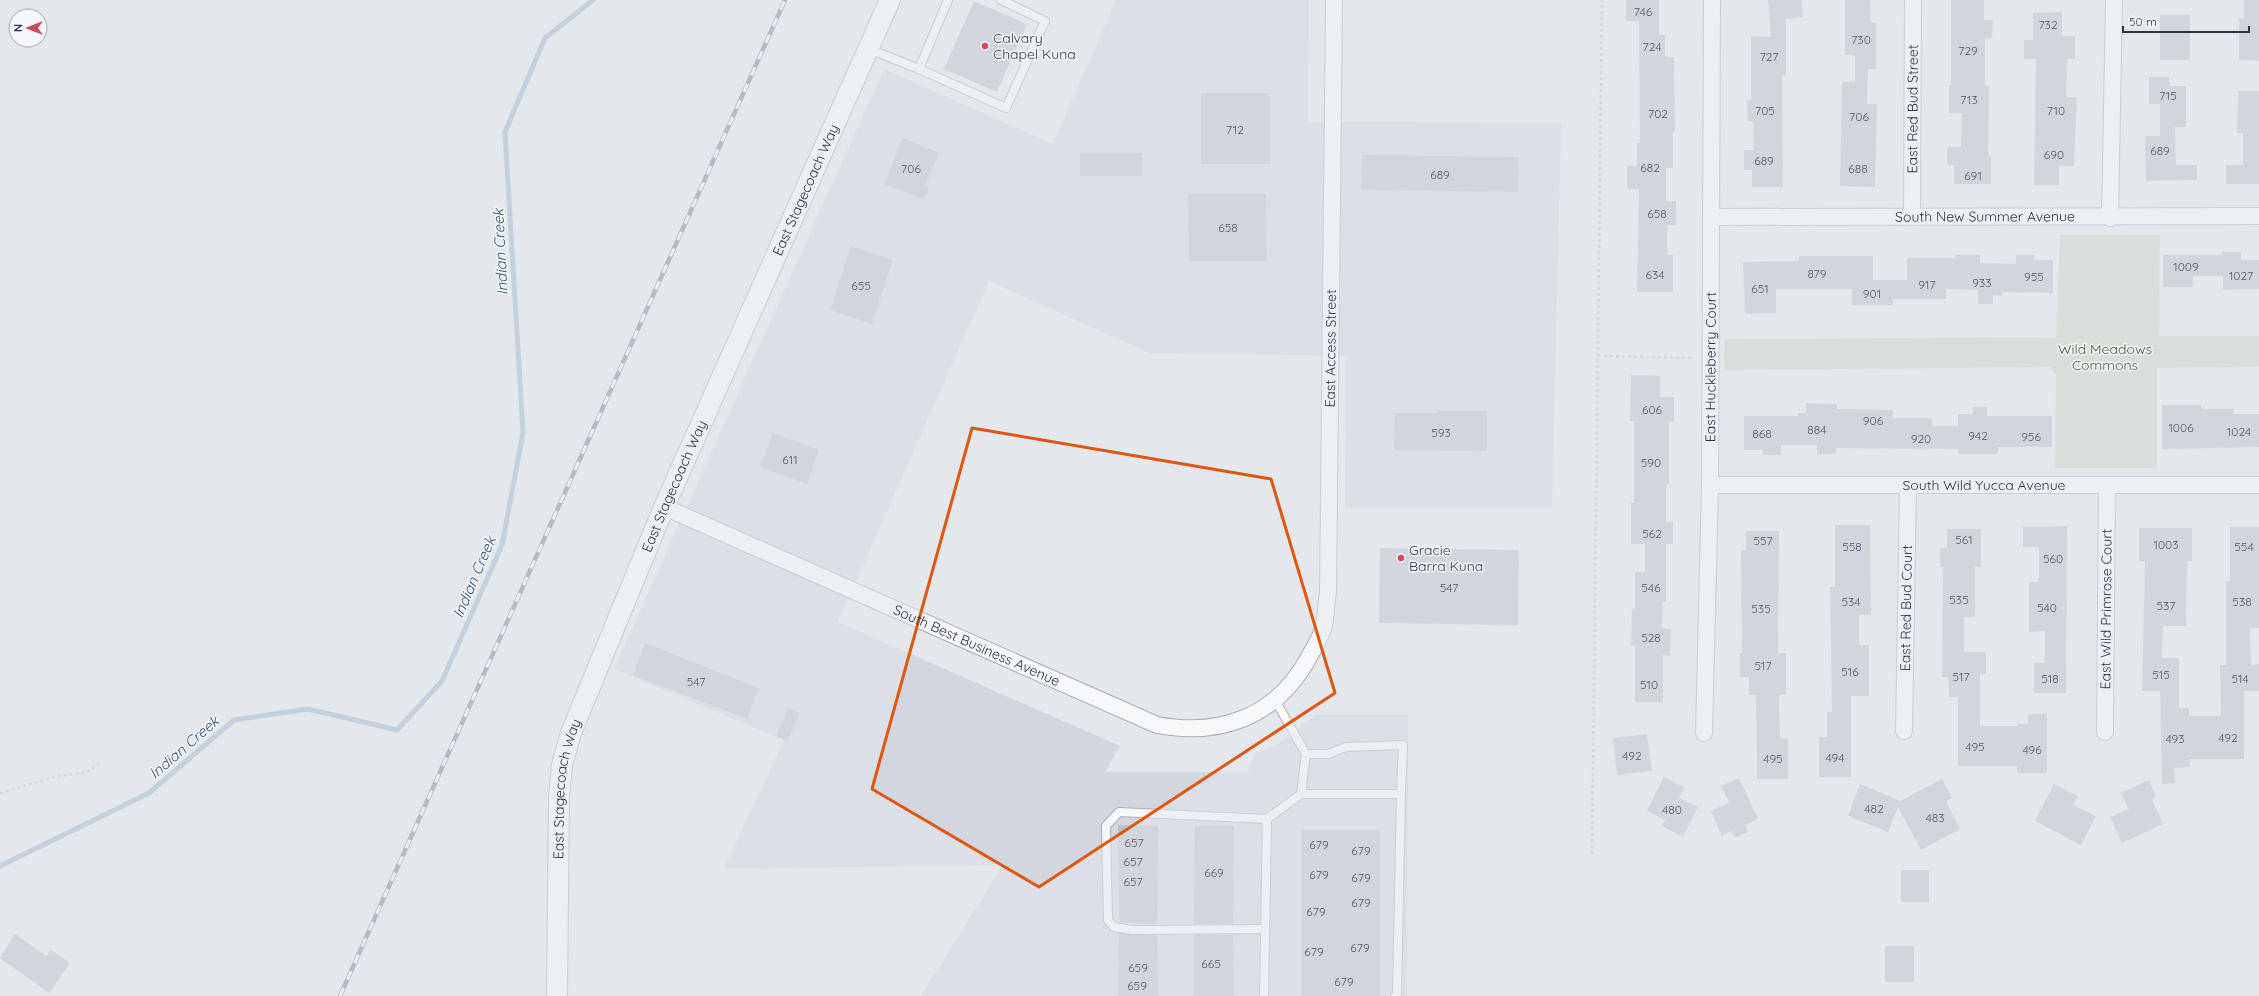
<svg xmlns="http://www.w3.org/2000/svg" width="2259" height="996" font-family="Quicksand,sans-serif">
<rect width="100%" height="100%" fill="#e4e7ec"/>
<!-- built -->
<path fill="#d2d6de" d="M1116,0H1309L1308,122L1561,123L1552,508H1345L1346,356L1149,353L989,281L838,622L1120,746L1105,772H1248L1255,753L1277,745L1315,715H1408L1407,996H921L1003,865L724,869L784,740L614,669L884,69L1053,144Z"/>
<!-- green -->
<path fill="#c9d6c5" d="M2060,235H2160L2159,336H2259V367L2157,368V468H2055L2056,376L2050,367L1724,370L1725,339L2056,337Z"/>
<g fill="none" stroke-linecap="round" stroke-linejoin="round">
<!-- stream -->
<path stroke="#9fb4cc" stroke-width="5" d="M0,866L149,793L234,720L308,709L397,730L442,681L502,545L523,433L505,132L545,38L593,0"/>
</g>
<!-- building -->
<g fill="#bbc0ca">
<path d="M1626,0H1659V35H1665V57H1674L1675,132H1673V168H1666V201H1676V225H1667V255H1673V292H1637L1639,189H1627V166H1637V143H1640L1639,21H1626Z"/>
<path d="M1768,0H1802L1803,17L1786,19V76L1782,75L1783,187H1752V170H1744V150H1754L1753,121H1748L1747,100H1751V36L1771,37Z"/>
<path d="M1845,0H1870L1871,23H1876V69H1868L1867,104H1877L1875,187L1840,186L1842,82H1855V55H1845Z"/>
<path d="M1951,0H1984V20H1993L1992,38H1985V86H1989L1988,156H1991V184H1954V165H1947V147H1961L1962,113H1949V85H1951Z"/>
<path d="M2244,0H2259V61L2239,60V17L2244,18Z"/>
<path d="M974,1L1027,24L997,92L944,69Z"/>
<path d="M2062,12V36H2075V59H2067L2066,97H2077L2074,166H2059V185H2034L2036,59H2024V40H2033V13Z"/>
<rect x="2160" y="15" width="30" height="45"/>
<path d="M2149,77H2169V86H2186V127H2175L2176,165H2197V180L2146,181L2145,136H2160V104H2149Z"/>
<path d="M2238,91H2259V184H2226V165H2243V133H2237Z"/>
<rect x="1201" y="93" width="69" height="71"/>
<path d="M903,138L939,153L925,186L929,188L924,200L884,184Z"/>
<rect x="1080" y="153" width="62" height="23"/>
<path d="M1362,155L1519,157L1518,192L1361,190Z"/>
<path d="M1188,194H1266L1267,261H1189Z"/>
<path d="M851,246L893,260L872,324L830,310Z"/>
<path d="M2222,252H2241V260H2259V289L2223,290V276H2193V287H2163V255H2222Z"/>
<path d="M1955,255H1980V263L2016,264V255H2034V260H2053V293L2002,292V296L1993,295V304H1978V290L1946,289V299H1893V305H1852V289H1776V313L1745,314L1743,262L1799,261V256H1873V280H1907V258H1955Z"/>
<path d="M1631,375L1660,376V397H1674V422H1669V484H1666V522H1673V544H1666V602H1663L1662,628L1671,629L1670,656L1663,655V702H1635V646H1631L1632,608L1635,609V572H1645V544H1631V503H1634V421H1630Z"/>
<path d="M1806,403L1837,404V409L1893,410V418H1932V426H1958V414H1973V407H1987V416H2052V447H1998V454H1959V449L1836,448V454H1817V445H1781V455H1763V450H1744V416H1798V413H1806Z"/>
<path d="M2162,405H2201V409H2233V414H2259V447L2162,449Z"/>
<path d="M1438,411H1487V451L1394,450L1395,413H1438Z"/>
<path d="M773,433L819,450L807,484L760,467Z"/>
<path d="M1835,525H1870L1871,615H1859V645H1869V696H1851V777H1819V737H1827V712H1832L1830,587H1835Z"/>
<path d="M2067,526L2066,693H2034V663H2045V631L2029,632V582H2039V547H2023V527Z"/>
<path d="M2230,527H2259V628H2250L2251,665L2259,664V691H2244V759H2190V767L2174,768L2175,783L2162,784L2160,691H2142L2145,561H2139V528H2192V561H2187L2186,626H2163L2162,658H2179V708H2189V716H2221L2220,665H2226V581H2230Z"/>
<path d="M1947,529H1981V567H1975V617H1964V652H1986V674H1980V726H2017V724H2028V714H2047V773H2017V766H1958V697H1949L1948,677H1942L1943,567H1940V548H1947Z"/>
<path d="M1746,531H1779L1778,653H1786V694L1779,695L1780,738H1788V779H1757L1756,695H1749V677H1740V653H1742L1741,550H1746Z"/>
<path d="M1380,548L1519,550L1518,625L1379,623Z"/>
<path d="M645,643L759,688L747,719L633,675Z"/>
<path d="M788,708L800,713L788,741L776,736Z"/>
<path d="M1647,734L1652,771L1617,775L1613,738Z"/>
<path d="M1664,777L1684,787L1679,798L1698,807L1683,837L1662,826L1665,820L1647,811Z"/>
<path d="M1739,778L1758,819L1745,825L1748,832L1735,838L1732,831L1722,836L1711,811L1729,803L1721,786Z"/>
<path d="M1942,779L1952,798L1946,801L1960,829L1921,850L1898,807L1888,832L1848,816L1860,784L1900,801Z"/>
<path d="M2149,780L2156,797L2152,799L2163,824L2122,843L2110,817L2129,809L2121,793Z"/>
<path d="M2054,784L2078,796L2073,805L2096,816L2081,845L2035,821Z"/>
<path d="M1118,825L1158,826L1157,924L1119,922Z"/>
<path d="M1195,826H1234L1233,924H1194Z"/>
<rect x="1301" y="830" width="79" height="166"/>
<rect x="1901" y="870" width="28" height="32"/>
<path d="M1119,933L1157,935L1158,996H1118Z"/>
<path d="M15,934L46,956L51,950L70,963L49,993L0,958Z"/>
<path d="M1194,935H1233L1234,996H1194Z"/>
<rect x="1885" y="946" width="29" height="36"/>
</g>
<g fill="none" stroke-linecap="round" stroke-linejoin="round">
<!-- service casing -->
<g stroke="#a9aeb7" stroke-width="10">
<g id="service">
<path d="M869,49L919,69L948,0"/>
<path d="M919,69L1006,108L1045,21L1001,0"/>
<path d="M1306,754H1328L1346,747L1403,745L1401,794"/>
<path d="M1301,794H1401L1397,994L1395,996"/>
<path d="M1265,929L1132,930L1114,927L1108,920L1106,826L1119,812L1267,819"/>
<path d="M1264,996L1267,819L1301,794L1306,754L1275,700"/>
</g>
</g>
<!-- minor casing -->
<g stroke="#a9aeb7" stroke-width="18">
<g id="minor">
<path id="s1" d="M1711,217L2259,216"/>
<path id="s2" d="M1912,217L1913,0"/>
<path d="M2110,218L2114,0"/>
<path id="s3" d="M1710,485H2259"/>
<path id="s4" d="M664,507L1157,725C1222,737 1277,716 1309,657C1314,648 1321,637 1324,626C1326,616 1326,604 1328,593L1334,0"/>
<path id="s5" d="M1904,731L1908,486"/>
<path id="s6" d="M2105,732L2107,485"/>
<path id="s7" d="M1704,733L1710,485L1712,0"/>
</g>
</g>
<!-- tertiary casing -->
<g stroke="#a9aeb7" stroke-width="22">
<g id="tertiary">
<path id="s8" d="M557,996L559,797L562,765L571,733L664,507L890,0"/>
</g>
</g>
<!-- path -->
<g stroke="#c2c5cb" stroke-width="2.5" stroke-dasharray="3 3" stroke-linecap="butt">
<path d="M1598,356L1694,358"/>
<path d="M0,793L58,776L85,773L99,764"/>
<path d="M1592,854L1602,0"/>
</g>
<!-- service -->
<use href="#service" stroke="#f7f8fa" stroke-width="8"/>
<!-- minor -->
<use href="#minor" stroke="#f7f8fa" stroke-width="16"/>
<!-- tertiary -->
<use href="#tertiary" stroke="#f7f8fa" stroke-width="20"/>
<!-- rail casing -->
<g stroke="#7d8696" stroke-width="4.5">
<path id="rail" d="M340,996L785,0"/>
</g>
<!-- rail -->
<use href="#rail" stroke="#f4f6f9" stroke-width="3" stroke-dasharray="9" stroke-linecap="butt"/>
</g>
<!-- marked area -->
<path d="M0 0H2259V996H0ZM972,428L1271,479L1335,693L1039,887L872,789Z" fill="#e4e7ec" fill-opacity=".55" fill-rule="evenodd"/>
<path fill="none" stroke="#df570f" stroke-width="3" stroke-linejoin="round" d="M972,428L1271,479L1335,693L1039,887L872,789Z"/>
<!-- markers -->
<g fill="#d1495b" stroke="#f4f6f9" stroke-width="1.5">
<circle cx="985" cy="46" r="4"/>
<circle cx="1401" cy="558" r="4"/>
</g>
<g text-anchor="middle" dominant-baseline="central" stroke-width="3" stroke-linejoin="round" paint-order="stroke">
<!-- number labels -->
<g font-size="12" fill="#4f5766">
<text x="1643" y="11">746</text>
<text x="2048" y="24">732</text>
<text x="1861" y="39">730</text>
<text x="1652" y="46">724</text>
<text x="1968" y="50">729</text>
<text x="1769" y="56">727</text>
<text x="2168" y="95">715</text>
<text x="1969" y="99">713</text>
<text x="1765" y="110">705</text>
<text x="2056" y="110">710</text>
<text x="1658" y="113">702</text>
<text x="1859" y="116">706</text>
<text x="1235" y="129">712</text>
<text x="2160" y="150">689</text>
<text x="2054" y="154">690</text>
<text x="1764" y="160">689</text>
<text x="1650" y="167">682</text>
<text x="911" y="168">706</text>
<text x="1858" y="168">688</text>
<text x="1440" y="174">689</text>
<text x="1973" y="175">691</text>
<text x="1657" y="213">658</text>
<text x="1228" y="227">658</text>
<text x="2186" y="266">1009</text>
<text x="1817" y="273">879</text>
<text x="1655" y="274">634</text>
<text x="2241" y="275">1027</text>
<text x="2034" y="276">955</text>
<text x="1982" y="282">933</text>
<text x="1927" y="284">917</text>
<text x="861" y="285">655</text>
<text x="1760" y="288">651</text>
<text x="1872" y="293">901</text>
<text x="1652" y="409">606</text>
<text x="1873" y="420">906</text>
<text x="2181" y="427">1006</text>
<text x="1817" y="429">884</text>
<text x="2239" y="431">1024</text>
<text x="1441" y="432">593</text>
<text x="1762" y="433">868</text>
<text x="1978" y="435">942</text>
<text x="2031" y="436">956</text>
<text x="1921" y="438">920</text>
<text x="790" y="459">611</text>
<text x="1651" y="462">590</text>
<text x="1652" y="533">562</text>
<text x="1964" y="539">561</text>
<text x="1763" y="540">557</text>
<text x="2166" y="544">1003</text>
<text x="1852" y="546">558</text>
<text x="2244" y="546">554</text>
<text x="2053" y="558">560</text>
<text x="1449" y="587">547</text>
<text x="1651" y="587">546</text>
<text x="1959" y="599">535</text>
<text x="1851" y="601">534</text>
<text x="2242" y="601">538</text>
<text x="2166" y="605">537</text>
<text x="2047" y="607">540</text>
<text x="1761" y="608">535</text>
<text x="1651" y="637">528</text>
<text x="1763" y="665">517</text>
<text x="1850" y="671">516</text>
<text x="2161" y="674">515</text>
<text x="1961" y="676">517</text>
<text x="2050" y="678">518</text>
<text x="2240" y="678">514</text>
<text x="696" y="681">547</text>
<text x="1649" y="684">510</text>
<text x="2228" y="737">492</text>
<text x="2175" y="738">493</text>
<text x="1975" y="746">495</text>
<text x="2032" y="749">496</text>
<text x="1632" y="755">492</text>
<text x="1835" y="757">494</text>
<text x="1773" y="758">495</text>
<text x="1874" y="808">482</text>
<text x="1672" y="809">480</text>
<text x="1935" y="817">483</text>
<text x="1134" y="842">657</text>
<text x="1319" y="844">679</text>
<text x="1361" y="850">679</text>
<text x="1133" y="861">657</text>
<text x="1214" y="872">669</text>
<text x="1319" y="874">679</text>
<text x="1361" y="877">679</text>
<text x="1133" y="881">657</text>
<text x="1361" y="902">679</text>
<text x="1316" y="911">679</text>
<text x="1360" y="947">679</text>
<text x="1314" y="951">679</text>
<text x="1211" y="963">665</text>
<text x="1138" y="967">659</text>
<text x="1344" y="981">679</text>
<text x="1137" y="985">659</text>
</g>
<!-- poi labels -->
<g font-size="14" fill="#2b3445" stroke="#f4f6f9" text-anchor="start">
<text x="993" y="38">Calvary<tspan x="993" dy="16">Chapel Kuna</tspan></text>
<text x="1409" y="550">Gracie<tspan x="1409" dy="16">Barra Kuna</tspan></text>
</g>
<!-- street labels -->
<g font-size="14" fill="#2b3445" stroke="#f4f6f9">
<text stroke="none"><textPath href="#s2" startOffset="108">East Red Bud Street</textPath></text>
<text stroke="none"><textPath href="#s8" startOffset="856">East Stagecoach Way</textPath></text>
<text stroke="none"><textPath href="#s1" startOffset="274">South New Summer Avenue</textPath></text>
<text stroke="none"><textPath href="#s4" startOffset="1031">East Access Street</textPath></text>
<text stroke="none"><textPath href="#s7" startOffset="366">East Huckleberry Court</textPath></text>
<text stroke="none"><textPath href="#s8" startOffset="532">East Stagecoach Way</textPath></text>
<text stroke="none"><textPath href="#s3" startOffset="274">South Wild Yucca Avenue</textPath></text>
<text stroke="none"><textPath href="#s5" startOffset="123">East Red Bud Court</textPath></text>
<text stroke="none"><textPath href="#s6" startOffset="123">East Wild Primrose Court</textPath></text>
<text stroke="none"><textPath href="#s4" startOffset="342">South Best Business Avenue</textPath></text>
<text stroke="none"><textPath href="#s8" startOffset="208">East Stagecoach Way</textPath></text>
</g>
<!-- park labels -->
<g font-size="14" fill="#3f6138" stroke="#f4f6f9">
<text x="2105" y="349">Wild Meadows<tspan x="2105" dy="16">Commons</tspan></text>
</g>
<!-- water labels -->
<g font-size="15" font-style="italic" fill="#34527a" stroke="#f4f6f9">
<text transform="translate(500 252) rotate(-93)">Indian Creek</text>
<text transform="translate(474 577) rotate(-67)">Indian Creek</text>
<text transform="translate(184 747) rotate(-41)">Indian Creek</text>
</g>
</g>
<!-- north arrow -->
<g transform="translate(28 28) rotate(270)"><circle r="19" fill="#f4f6f9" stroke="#a4a8b1"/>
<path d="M0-3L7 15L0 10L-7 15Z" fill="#d1495b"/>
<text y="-6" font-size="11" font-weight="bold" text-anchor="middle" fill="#2b3445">N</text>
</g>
<!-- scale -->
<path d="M2123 26v6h126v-6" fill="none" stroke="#2b3445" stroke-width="2"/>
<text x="2129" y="26" font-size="12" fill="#2b3445" stroke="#f4f6f9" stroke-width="3" paint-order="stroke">50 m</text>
</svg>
